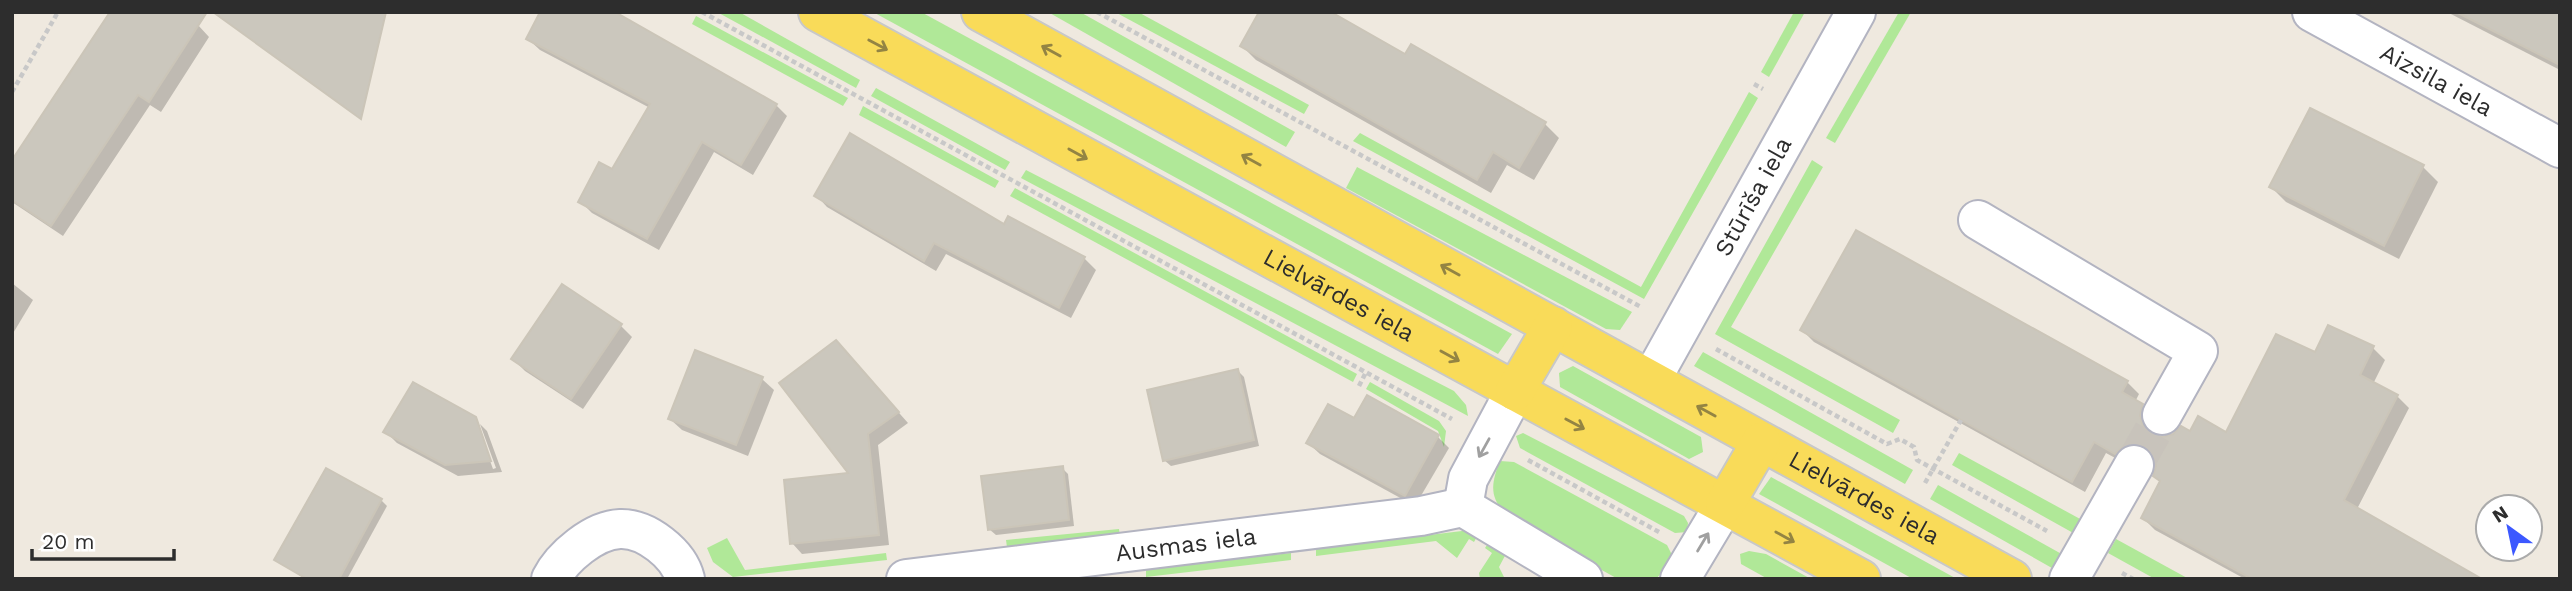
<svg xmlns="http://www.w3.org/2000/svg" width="2572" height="591" font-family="'Work Sans',sans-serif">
<rect width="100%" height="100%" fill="#efe9df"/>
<!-- green -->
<g fill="#b0e898">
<path d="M717,12H739L860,80L856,88Z"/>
<path d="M873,12H921L1512,334L1498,354Z"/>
<path d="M1048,12H1080L1295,132L1286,147Z"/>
<path d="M1115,12H1138L1309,105L1304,114Z"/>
<path d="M1794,12H1805L1769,77L1761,72Z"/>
<path d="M1899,12H1911L1835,143L1826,138Z"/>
<path d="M696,16L848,98L843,106L692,24Z"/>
<path d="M876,88L1010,162L1005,170L871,96Z"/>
<path d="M1749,92L1758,98L1644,299L1353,141L1360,133L1641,287Z"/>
<path d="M863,106L999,181L995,188L859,115Z"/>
<path d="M1812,160L1823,167L1731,327L1900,420L1893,433L1715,334Z"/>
<path d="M1357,167L1632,312L1620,330L1606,329L1346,188Z"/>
<path d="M1026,170L1454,391L1466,405L1468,416L1021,178Z"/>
<path d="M1015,188L1357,374L1353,382L1010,196Z"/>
<path d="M1703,352L1913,470L1905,484L1694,366Z"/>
<path d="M1573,366L1701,437L1703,452L1689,459L1560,387L1559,373Z"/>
<path d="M1370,382L1439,421L1446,431L1444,447L1438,431L1366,389Z"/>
<path d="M1523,433L1684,516L1688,523L1687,532L1675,533L1520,448L1516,436Z"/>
<path d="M1959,453L2082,520L2075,534L1952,465Z"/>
<path d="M1500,461L1514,462L1667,545L1674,559L1656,579H1618L1513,521C1490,501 1489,488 1500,461Z"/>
<path d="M1771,477L1957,579H1913L1759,494Z"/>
<path d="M1938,485L2067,557L2059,572L1930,499Z"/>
<path d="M1119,529L1120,537L1007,547L1006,540Z"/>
<path d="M1470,530L1479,533L1474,542L1469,539L1457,558L1436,541L1316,556V549Z"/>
<path d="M727,538L745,570L886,553L887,560L733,577L713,562L707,548Z"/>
<path d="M2116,539L2189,579H2155L2108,553Z"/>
<path d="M1489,542L1507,552L1499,567L1505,579H1480L1479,573L1492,553L1485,548Z"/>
<path d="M1749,551L1766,554L1811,579H1768L1741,564L1740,554Z"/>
<path d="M1291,553V560L1146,577V569Z"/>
</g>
<!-- shadow -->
<g fill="#0003">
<path d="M2447,12H2560V70Z"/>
<path d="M198,25L209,37L161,112L150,105L63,236L12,202V163Z"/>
<path d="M528,39L776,105L787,116L753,175L714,152L659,250L592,213L580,201L612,171L650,108L540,50Z"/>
<path d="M1242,46L1406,56L1411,46L1545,124L1559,138L1534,180L1507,165L1491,193L1256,60Z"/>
<path d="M2423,167L2438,182L2399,259L2286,202L2271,187Z"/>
<path d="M816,195L1005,227L1009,219L1084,258L1096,270L1071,318L946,254L936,271L827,207Z"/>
<path d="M12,283L33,300L12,335Z"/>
<path d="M620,325L632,337L583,409L525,371L513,359Z"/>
<path d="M2329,327L2373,348L2385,360L2373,384L2397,396L2409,408L2357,509L2475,579H2245L2155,530L2143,518L2161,483L2155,476L2158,466L2155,456L2148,454L2128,465L2106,453L2085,492L1814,342L1802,330L2127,382L2139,394L2135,402L2154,418V436L2162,439L2190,433L2226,434L2316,355Z"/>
<path d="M846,353L908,423L878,445L889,545L802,554L792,543L851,474Z"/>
<path d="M1238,371L1244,377L1259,446L1171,466L1164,460Z"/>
<path d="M762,379L774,390L748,456L682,430L670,419Z"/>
<path d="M475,419L493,469L496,468L480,424L487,431L502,472L458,476L397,443L386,432Z"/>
<path d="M1354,420L1438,437L1449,448L1415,506L1320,454L1308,443Z"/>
<path d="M1062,468L1068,474L1074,526L996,535L989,529Z"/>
<path d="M381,500L387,506L347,579H305L276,560Z"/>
</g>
<!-- building -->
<g fill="#cbc7bd" stroke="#cbc5b8" stroke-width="2">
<path d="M110,12H207L149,102L138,95L51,226L12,200V160Z"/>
<path d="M213,12H386L361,119Z"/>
<path d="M540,12H615L777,104L741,165L702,142L647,239L578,202L599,162L612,169L650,104L526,39Z"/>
<path d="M1259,12H1331L1405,54L1411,44L1546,122L1519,168L1493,152L1477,180L1240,46Z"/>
<path d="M2456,12H2560V65Z"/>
<path d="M2310,108L2424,165L2384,246L2269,187Z"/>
<path d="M850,133L1004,224L1008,216L1085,257L1059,308L934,243L924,261L814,196Z"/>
<path d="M1856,230L2128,381L2122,392L2143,404L2140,415L2143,426L2151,434L2162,437L2173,434L2181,426L2190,431L2198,416L2226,432L2276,334L2315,352L2328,325L2374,346L2360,375L2398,395L2344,500L2482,579H2252L2141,518L2160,481L2153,476L2156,466L2153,455L2144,446L2135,443L2124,446L2115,454L2094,442L2072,482L1961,420L1800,330Z"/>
<path d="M562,284L622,324L571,399L511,359Z"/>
<path d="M836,340L899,412L868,434L879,535L790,544L784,480L848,473L779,383Z"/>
<path d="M695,350L763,377L736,445L668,419Z"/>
<path d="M1238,369L1254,440L1163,461L1147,390Z"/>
<path d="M413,382L476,417L491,461L445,465L383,432Z"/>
<path d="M1367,395L1439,435L1405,496L1306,443L1328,404L1354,418Z"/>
<path d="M1063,466L1069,520L988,530L981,476Z"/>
<path d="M326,468L382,499L339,579H307L274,560Z"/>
</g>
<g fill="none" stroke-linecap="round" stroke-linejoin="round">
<!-- minor-tunnel -->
<path stroke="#c8c3bb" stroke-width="38" stroke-dasharray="38 19" stroke-linecap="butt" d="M2134,465L2162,415"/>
<!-- minor casing -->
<g stroke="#b3b4c1" stroke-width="42">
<g id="minor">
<path id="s1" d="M2312,12L2560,148"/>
<path d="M1978,220L2198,351L2162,415"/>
<path id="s2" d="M1651,380L1856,12"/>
<path d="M1463,507L1583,579"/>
<path d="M1463,507L1468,479L1515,391"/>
<path d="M551,579C562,557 594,530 620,529C646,528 679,554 685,579"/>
<path id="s3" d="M906,579L1421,516L1463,507"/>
<path d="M1680,579L1725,504"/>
<path d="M2069,579L2134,465"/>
</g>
</g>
<!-- major casing -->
<g stroke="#c8c8c8" stroke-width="42">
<g id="major">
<path id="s4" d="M818,12L1861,579"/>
<path id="s5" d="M981,12L2012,579"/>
<path d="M1515,391L1553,326"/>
<path d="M1725,504L1761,442"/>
</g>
</g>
<!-- path -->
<g stroke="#c8c8c8" stroke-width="4.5" stroke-dasharray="5 3.5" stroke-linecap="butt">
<path d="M702,12L1452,419"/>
<path d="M1097,12L1641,307"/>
<path d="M1754,84L1763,89"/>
<path d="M12,92L58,12"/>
<path d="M1716,349L1887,444L1900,439L1914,447L1917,460L2047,531"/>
<path d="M1359,386L1366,372"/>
<path d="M1528,460L1659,532"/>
<path d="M1925,483L1961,420"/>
<path d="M2122,573L2133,579"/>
</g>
<!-- minor -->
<use href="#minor" stroke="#fff" stroke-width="38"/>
<!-- major -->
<use href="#major" stroke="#f9db59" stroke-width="38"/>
</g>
<!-- one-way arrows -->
<defs><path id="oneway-shaft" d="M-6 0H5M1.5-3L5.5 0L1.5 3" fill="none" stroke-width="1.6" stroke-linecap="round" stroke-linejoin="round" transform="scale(1.75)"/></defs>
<g stroke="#938443">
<use href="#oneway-shaft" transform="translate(878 45) rotate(28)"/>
<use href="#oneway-shaft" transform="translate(1051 51) rotate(-151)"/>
<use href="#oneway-shaft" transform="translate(1078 154) rotate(29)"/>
<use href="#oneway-shaft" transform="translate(1251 160) rotate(-151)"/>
<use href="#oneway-shaft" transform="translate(1450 270) rotate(-151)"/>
<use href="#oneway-shaft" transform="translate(1450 356) rotate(29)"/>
<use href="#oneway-shaft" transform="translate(1706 411) rotate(-151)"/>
<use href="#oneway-shaft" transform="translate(1575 424) rotate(28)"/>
<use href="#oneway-shaft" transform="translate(1785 537) rotate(29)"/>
</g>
<g stroke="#a0a0a0">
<use href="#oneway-shaft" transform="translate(1484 448) rotate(119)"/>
<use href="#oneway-shaft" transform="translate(1703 542) rotate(-59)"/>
</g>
<g text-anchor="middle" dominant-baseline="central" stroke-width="5" stroke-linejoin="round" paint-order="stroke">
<!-- street labels -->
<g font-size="24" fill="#2d2d2d" stroke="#fff">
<text stroke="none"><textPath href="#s1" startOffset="142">Aizsila iela</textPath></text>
<text stroke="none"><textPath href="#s2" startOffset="210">Stūrīša iela</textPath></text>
<text stroke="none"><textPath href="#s4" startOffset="593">Lielvārdes iela</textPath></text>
<text stroke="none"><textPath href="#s5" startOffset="1008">Lielvārdes iela</textPath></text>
<text stroke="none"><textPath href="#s3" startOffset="282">Ausmas iela</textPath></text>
</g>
</g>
<!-- border -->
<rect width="2572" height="591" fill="none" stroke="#2d2d2d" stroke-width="28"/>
<!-- north arrow -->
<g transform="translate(2509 528) rotate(327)"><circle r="33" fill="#ffffff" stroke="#ababab" stroke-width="2"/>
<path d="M0-5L12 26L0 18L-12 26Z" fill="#3c58ff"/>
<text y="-10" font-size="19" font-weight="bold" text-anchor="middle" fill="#2d2d2d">N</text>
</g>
<!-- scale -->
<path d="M32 549v10h142v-10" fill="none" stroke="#2d2d2d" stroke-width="3.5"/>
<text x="42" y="549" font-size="21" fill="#2d2d2d" stroke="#ffffff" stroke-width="5" paint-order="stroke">20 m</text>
</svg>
